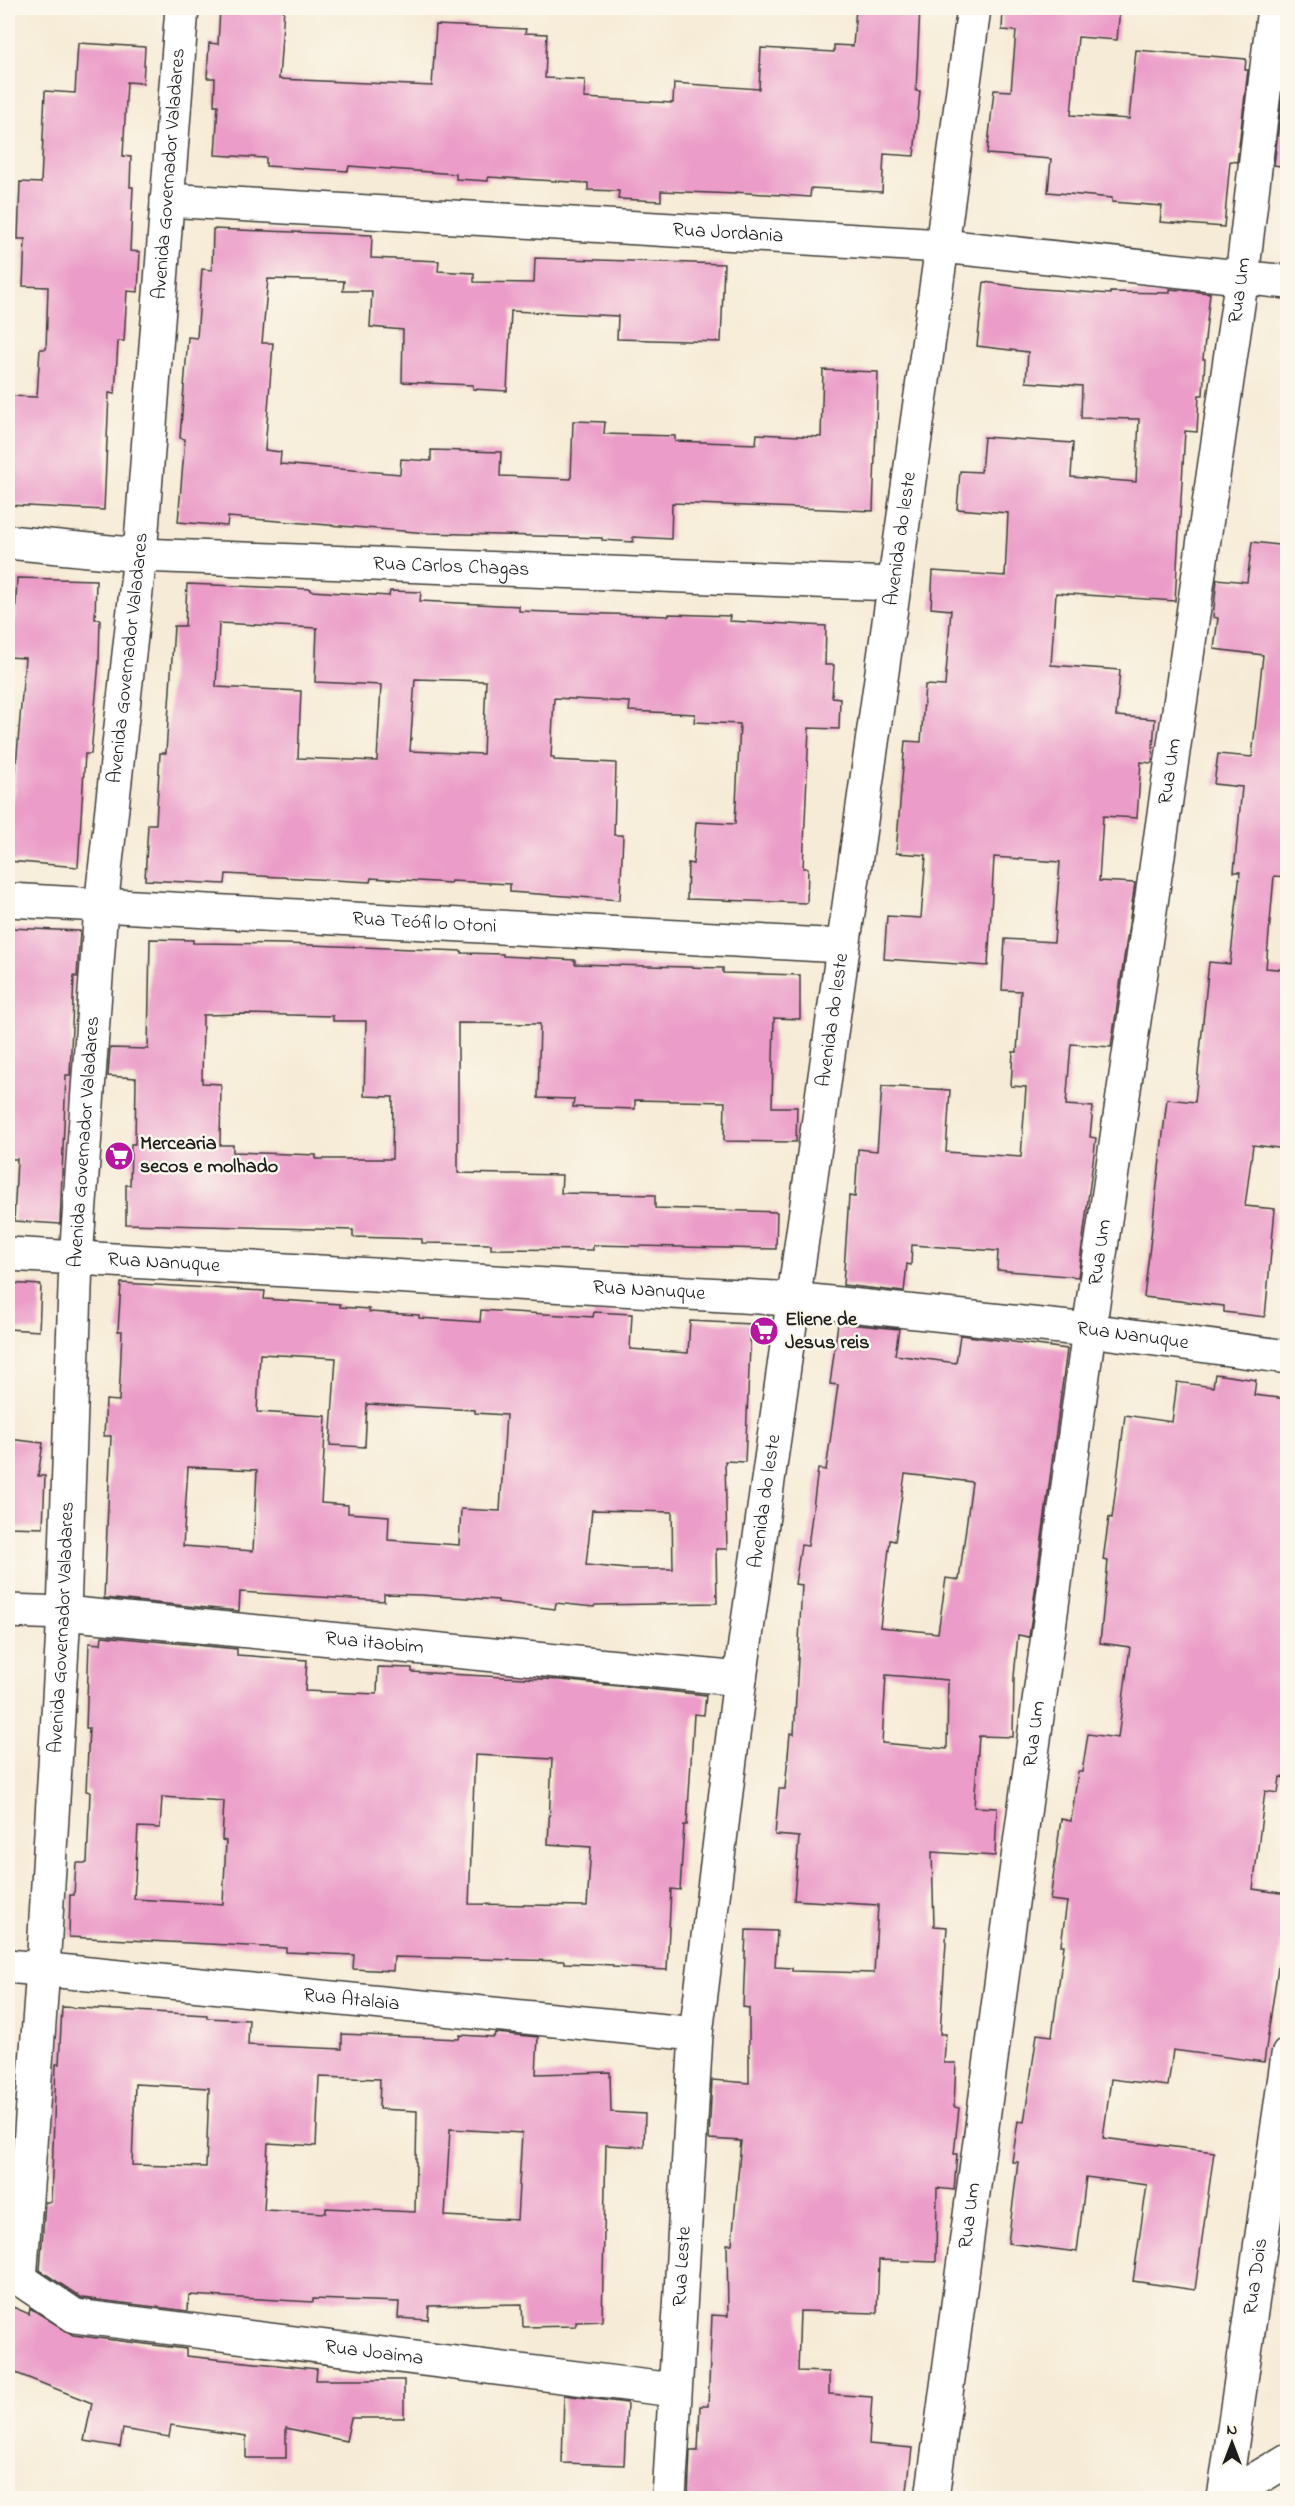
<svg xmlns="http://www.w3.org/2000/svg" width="1295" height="2506" font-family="'Indie Flower',sans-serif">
<rect width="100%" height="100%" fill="#fbf7ec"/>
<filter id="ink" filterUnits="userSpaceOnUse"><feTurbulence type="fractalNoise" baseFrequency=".0167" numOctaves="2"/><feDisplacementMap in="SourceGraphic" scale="12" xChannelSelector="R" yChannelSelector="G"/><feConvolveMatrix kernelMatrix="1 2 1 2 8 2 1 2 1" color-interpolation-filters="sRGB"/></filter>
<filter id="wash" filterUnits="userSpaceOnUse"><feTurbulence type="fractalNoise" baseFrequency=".008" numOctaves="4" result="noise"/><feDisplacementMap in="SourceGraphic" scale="24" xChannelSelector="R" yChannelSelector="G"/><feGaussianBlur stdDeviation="1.35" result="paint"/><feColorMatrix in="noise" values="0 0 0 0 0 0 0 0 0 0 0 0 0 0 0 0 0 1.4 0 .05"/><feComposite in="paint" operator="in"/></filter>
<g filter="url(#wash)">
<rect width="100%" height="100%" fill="#f6ebd6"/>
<g id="blocks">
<!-- building -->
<g fill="#eb9cc8" fill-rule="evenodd">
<path d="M220,8H284L279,79L432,86L436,25L526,29L525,33L547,34L545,78L585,80L584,98L673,103L674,83L759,89L761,48L834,52V45L853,46L856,8H920L916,91H920L914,156L884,154L882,192L811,188L810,197L735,192V194L661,191V201L618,199L619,191L588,190V183L488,177V181L456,179V174L349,166L348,171L266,166V158L215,155L218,105H214L215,78H207L209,43L218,44Z"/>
<path d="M1003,8H1120L1117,40L1078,37L1071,115L1129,119L1136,50L1246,59L1245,70H1248L1237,162L1230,161L1224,227L1160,222L1162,206L1112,202V198L1048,192L1051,159L987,154L994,90L1011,91L1016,31L1002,30Z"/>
<path d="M78,43L145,47L143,83L127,82L123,156L131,157L130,187H133L130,251L140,252L138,292L127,291L124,341H118L115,394L109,393L104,510L8,505V396L37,397L40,349H46L48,287L23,286L25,239H18L20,182L41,183L45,91L75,93Z"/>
<path d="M1285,73H1287V167L1274,165Z"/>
<path d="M213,229L372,235L371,258L439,261L438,271L474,273V282L534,283L535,258L724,264L721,342L617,339L618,316L511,311L507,391L473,389V385L402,382L403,330L370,327L372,291H343L344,281L268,279L262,343H273L265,450L281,452L280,464L400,474L401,459L431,461V450L501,452L500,476L571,479L573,421L605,422L604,434L675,436V441L756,444L757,434L821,437L823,370L878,372L873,511L672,503L671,539L633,537V542L602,540V538L428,533L228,517L227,526L178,522L185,439L180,438L188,337L197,338L202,269L212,270Z"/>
<path d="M984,282L1027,288L1110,294V292L1170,293V289L1210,293L1203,359H1205L1203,395H1199L1197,432L1185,431L1175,601L1056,593L1051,665L1120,670L1116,716L1155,719L1152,763L1141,762L1137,818L1103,816L1099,881L1135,883L1111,1047L1071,1044L1066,1105L1093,1107L1090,1137L1096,1138L1078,1277L997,1270L998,1251L912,1245L911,1265L907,1264L904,1292L843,1285L849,1196L855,1197L858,1149L877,1151L882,1086L950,1090L946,1152L1021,1157L1026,1087L1011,1086L1013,1052H1017L1021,991L1002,990L1005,939L1054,942L1060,862L994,857L988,966L884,959L887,916L921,918L926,855L896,853L905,741L921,742L925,685L945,686L951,610L931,608L933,571L1005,576L1008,513L957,509L960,471L981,472L984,437L1073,443L1071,477L1136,482L1139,419L1081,418L1082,386L1026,382L1028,352L977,346Z"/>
<path d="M1252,542L1287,546V877L1274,876L1266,968L1287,970L1282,1018L1287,1019V1149L1253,1145L1245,1206L1275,1209L1265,1317L1224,1312V1306L1144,1297L1167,1099L1195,1102L1209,962L1230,964L1240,872H1234L1242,787L1214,784L1218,754L1252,757L1263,655L1214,649L1218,618L1213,617L1217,579L1247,582Z"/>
<path d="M17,578L96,580L95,619H100L99,661L91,754H85L78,867L8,861V802H13L25,658L8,657V619H15Z"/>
<path d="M187,584L311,589V591L389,596L390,591L421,592L420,601L519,606V611L669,616V614L730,616L729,621L826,626L825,665H834L832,697L840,698L839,729L809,728L803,868H808L807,903L687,899L688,863L693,864L696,822L735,824L740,724L694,722L695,714L629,711L630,702L554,698L551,757H554V760L616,763L614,835H623L620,900L510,892V884L451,881L450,883L371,878L370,882L226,874L225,884L145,880L148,824H156L160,753H166L174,626H185ZM219,623L317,628L315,682L381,685L377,761L298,758L301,691L216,687ZM415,679L486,681L483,754L410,751Z"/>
<path d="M9,928L80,931L77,977L74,976L70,1075H66L60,1224L14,1221L17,1159H8V1059L11,974L8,973Z"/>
<path d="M150,939L193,940V943L286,944L462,951V953L503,954V956L575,960V964L723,968V973L800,975V1019L774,1018L772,1107H797L796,1142L724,1141L725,1102L635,1100V1109L573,1107L574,1099L538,1098L540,1024L458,1023V1173L562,1175L561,1193L655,1195V1208L777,1212L776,1249L593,1245V1250L491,1249V1244L422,1243V1239L353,1237V1230L126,1224V1185H130L131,1144H135L136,1078L108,1076L110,1048L148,1049ZM245,1014L333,1016V1021H366L364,1096L393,1097L392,1159H316V1155L233,1152V1145H220L221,1084L202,1083L203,1015Z"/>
<path d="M8,1283L41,1285L39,1331L8,1329Z"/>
<path d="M121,1283L265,1291L264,1299L340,1304V1307L369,1309V1312L419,1315V1318L480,1322L481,1310L593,1317L594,1312L632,1314L630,1349L688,1353L690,1321L751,1324L745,1462L725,1461L727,1549H716L717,1603L595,1605L594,1607L556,1603L555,1609L498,1602V1600L421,1595L384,1594V1601L240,1592L239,1611L104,1598L111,1436H104L106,1400L119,1401L122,1331H118ZM260,1354L336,1358L330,1445L365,1447L367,1404L475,1410V1413L506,1415L500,1511L461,1509L459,1545L388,1540L389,1516L348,1513V1505L321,1503L326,1416L257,1412ZM188,1467L257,1470L253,1551L183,1546ZM592,1510L672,1512L673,1569H627L586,1565Z"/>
<path d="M838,1323L899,1329L895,1355L956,1363L960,1335L1067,1349L1029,1637L1018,1635L1014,1677L1013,1737L979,1736L974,1807L997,1808L995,1856L932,1852L934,1926L947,1927L940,2034H946L944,2063H956L954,2107L959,2108L954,2154H957L954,2190L937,2188L936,2262L879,2260L877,2313L800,2311L798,2371L829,2372V2394L872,2397L869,2444L912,2448L906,2499H688L690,2451H698L700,2406H708L712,2315L728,2316L727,2244H732L741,2141L709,2139L712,2080L749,2083V2008L743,2007L746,1930L777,1931L775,1967L792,1968V1971L874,1973L878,1905L794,1900L799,1837L775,1835L779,1789H785L790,1733L794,1734L802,1585L795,1584L801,1545L808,1546L818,1469L826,1470L838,1385L830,1384ZM905,1474L972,1482L959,1580L946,1578L938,1633L880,1627L890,1540L895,1541ZM886,1675L948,1680L947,1749L882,1743Z"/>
<path d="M1215,1374L1256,1380L1254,1395L1287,1399V1778L1280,1777L1278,1793L1265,1791L1253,1889L1287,1894V1941L1282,1940L1264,2062L1173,2050L1168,2086L1111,2079L1103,2138L1214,2152L1195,2290L1133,2281L1147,2185L1086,2177L1077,2252L1008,2243L1018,2162H1012L1018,2121L1024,2122L1037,2034L1052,2036L1064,1945H1061L1067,1902L1050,1900L1061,1819L1071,1821L1078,1772H1082L1088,1734L1118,1738L1130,1647L1100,1643L1108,1561L1103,1560L1109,1517L1112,1518L1125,1415L1172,1422L1177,1382L1213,1387Z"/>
<path d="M8,1439L43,1443L38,1476H45L43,1528L8,1527Z"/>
<path d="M102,1636L237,1649V1655L307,1660L305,1691L377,1694L378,1667L412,1668V1672L560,1680L706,1695L704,1715L694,1714L687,1825H684L680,1890L671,1889L667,1970L613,1967V1965L564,1963V1961L394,1957L393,1971L353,1969L354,1955L286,1952V1948L69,1937L70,1895H74L76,1863H87L90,1792L86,1791L89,1728H86L89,1643L101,1644ZM475,1755L552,1759L548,1844L591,1847L587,1906L469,1904ZM162,1797L224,1801L222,1840L226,1841L223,1904L134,1899L138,1827L160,1828Z"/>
<path d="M62,2007L207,2015V2018L249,2020L248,2045L342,2049V2034L459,2039L460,2035L494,2037L495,2033L538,2037L536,2074L610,2072L611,2112L645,2114L644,2147L606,2145L602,2321L576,2322V2326L523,2327L522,2304L429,2306L428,2320L398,2318L399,2302L313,2299V2302L189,2295L188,2311L82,2298L40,2270L45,2202H51L56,2064H59ZM319,2077L380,2079L379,2109L417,2111L415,2212L326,2208V2213L264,2210L268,2143L316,2146ZM135,2084L209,2088L206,2167L132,2165ZM450,2129L522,2133L517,2220L445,2216Z"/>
<path d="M8,2305L29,2314L30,2308L73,2335L186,2349V2356L317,2369L316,2380H404V2418H351L346,2441L286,2428V2458H246V2436L171,2425L169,2437L123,2429L120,2447L84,2441L92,2403L8,2370Z"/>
<path d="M564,2395L627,2403L624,2465L562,2463Z"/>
</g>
</g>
</g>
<g filter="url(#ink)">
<use href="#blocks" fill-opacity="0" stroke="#3d3b38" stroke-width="1.5"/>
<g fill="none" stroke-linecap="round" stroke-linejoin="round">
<!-- minor casing -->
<g stroke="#3d3b38" stroke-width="36">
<g id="minor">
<path id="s1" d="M167,200L942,246L1288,282"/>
<path id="s2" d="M8,542L140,555L894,584"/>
<path id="s3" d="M8,900L842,946"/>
<path id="s4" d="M8,1254L792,1299L1089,1330L1288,1357"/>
<path id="s5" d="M8,1611L64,1613L740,1679"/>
<path id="s6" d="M8,1966L696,2034"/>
<path id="s7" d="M8,2271L75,2316L674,2390"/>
<path id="s8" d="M20,2280L43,1969L64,1613L76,1259L101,907L140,555L182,8"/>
<path id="s9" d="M669,2498L696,2034L740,1679L942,246L974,8"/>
<path id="s10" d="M932,2498L1089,1330L1242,277L1274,8"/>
<path id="s11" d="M1224,2498L1288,2055"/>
<path d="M1224,2498L1288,2460"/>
</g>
</g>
<!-- minor -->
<use href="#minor" stroke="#fff" stroke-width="33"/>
</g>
</g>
<!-- icons -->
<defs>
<g id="supermarket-disc" transform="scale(1.5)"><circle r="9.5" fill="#b5179e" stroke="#fbf7ec"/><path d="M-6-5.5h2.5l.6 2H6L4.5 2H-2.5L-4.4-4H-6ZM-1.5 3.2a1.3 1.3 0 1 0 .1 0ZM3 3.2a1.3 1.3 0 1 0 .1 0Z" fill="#fff"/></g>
</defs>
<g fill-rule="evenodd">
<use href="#supermarket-disc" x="119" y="1156"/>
<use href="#supermarket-disc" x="764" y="1331"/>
</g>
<g text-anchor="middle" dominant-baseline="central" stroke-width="5" stroke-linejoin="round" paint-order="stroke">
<!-- street labels -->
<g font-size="20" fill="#1c1c1c" stroke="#fbf7ec">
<text stroke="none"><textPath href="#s8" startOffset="2112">Avenida Governador Valadares</textPath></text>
<text stroke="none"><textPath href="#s1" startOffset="562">Rua Jordania</textPath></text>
<text stroke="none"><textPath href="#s10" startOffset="2229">Rua Um</textPath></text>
<text stroke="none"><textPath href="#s9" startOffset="1974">Avenida do leste</textPath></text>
<text stroke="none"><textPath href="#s2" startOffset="444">Rua Carlos Chagas</textPath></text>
<text stroke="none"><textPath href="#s8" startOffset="1626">Avenida Governador Valadares</textPath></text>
<text stroke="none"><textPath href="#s10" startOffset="1743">Rua Um</textPath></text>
<text stroke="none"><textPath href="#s3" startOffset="417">Rua Teófilo Otoni</textPath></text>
<text stroke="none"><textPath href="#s9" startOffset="1488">Avenida do leste</textPath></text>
<text stroke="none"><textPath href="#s8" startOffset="1140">Avenida Governador Valadares</textPath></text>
<text stroke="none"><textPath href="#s10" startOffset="1257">Rua Um</textPath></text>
<text stroke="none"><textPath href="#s4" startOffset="156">Rua Nanuque</textPath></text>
<text stroke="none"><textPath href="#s4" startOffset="642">Rua Nanuque</textPath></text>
<text stroke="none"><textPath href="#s4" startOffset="1128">Rua Nanuque</textPath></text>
<text stroke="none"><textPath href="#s9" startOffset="1002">Avenida do leste</textPath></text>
<text stroke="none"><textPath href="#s8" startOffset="654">Avenida Governador Valadares</textPath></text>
<text stroke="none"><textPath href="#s5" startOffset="368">Rua itaobim</textPath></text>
<text stroke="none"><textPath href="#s10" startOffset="771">Rua Um</textPath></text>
<text stroke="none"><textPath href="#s6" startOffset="345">Rua Atalaia</textPath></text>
<text stroke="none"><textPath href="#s10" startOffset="285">Rua Um</textPath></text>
<text stroke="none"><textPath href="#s9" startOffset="232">Rua Leste</textPath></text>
<text stroke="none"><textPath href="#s11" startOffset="224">Rua Dois</textPath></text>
<text stroke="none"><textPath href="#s7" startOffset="382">Rua Joaima</textPath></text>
</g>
<!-- poi labels -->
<g font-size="20" font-weight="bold" fill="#1c1c1c" stroke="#fbf7ec" text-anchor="start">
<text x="140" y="1144">Mercearia<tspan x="140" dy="23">secos e molhado</tspan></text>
<text x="785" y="1320">Eliene de<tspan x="785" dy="23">Jesus reis</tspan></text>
</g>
</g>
<!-- margin -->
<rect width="1295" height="2506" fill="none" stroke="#fbf7ec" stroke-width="30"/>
<!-- north arrow -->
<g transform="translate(1232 2443)" stroke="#fbf7ec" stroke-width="4.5" paint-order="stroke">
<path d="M0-4.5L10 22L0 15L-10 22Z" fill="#1c1c1c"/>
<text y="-9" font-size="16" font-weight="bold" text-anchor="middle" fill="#1c1c1c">N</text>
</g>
</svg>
